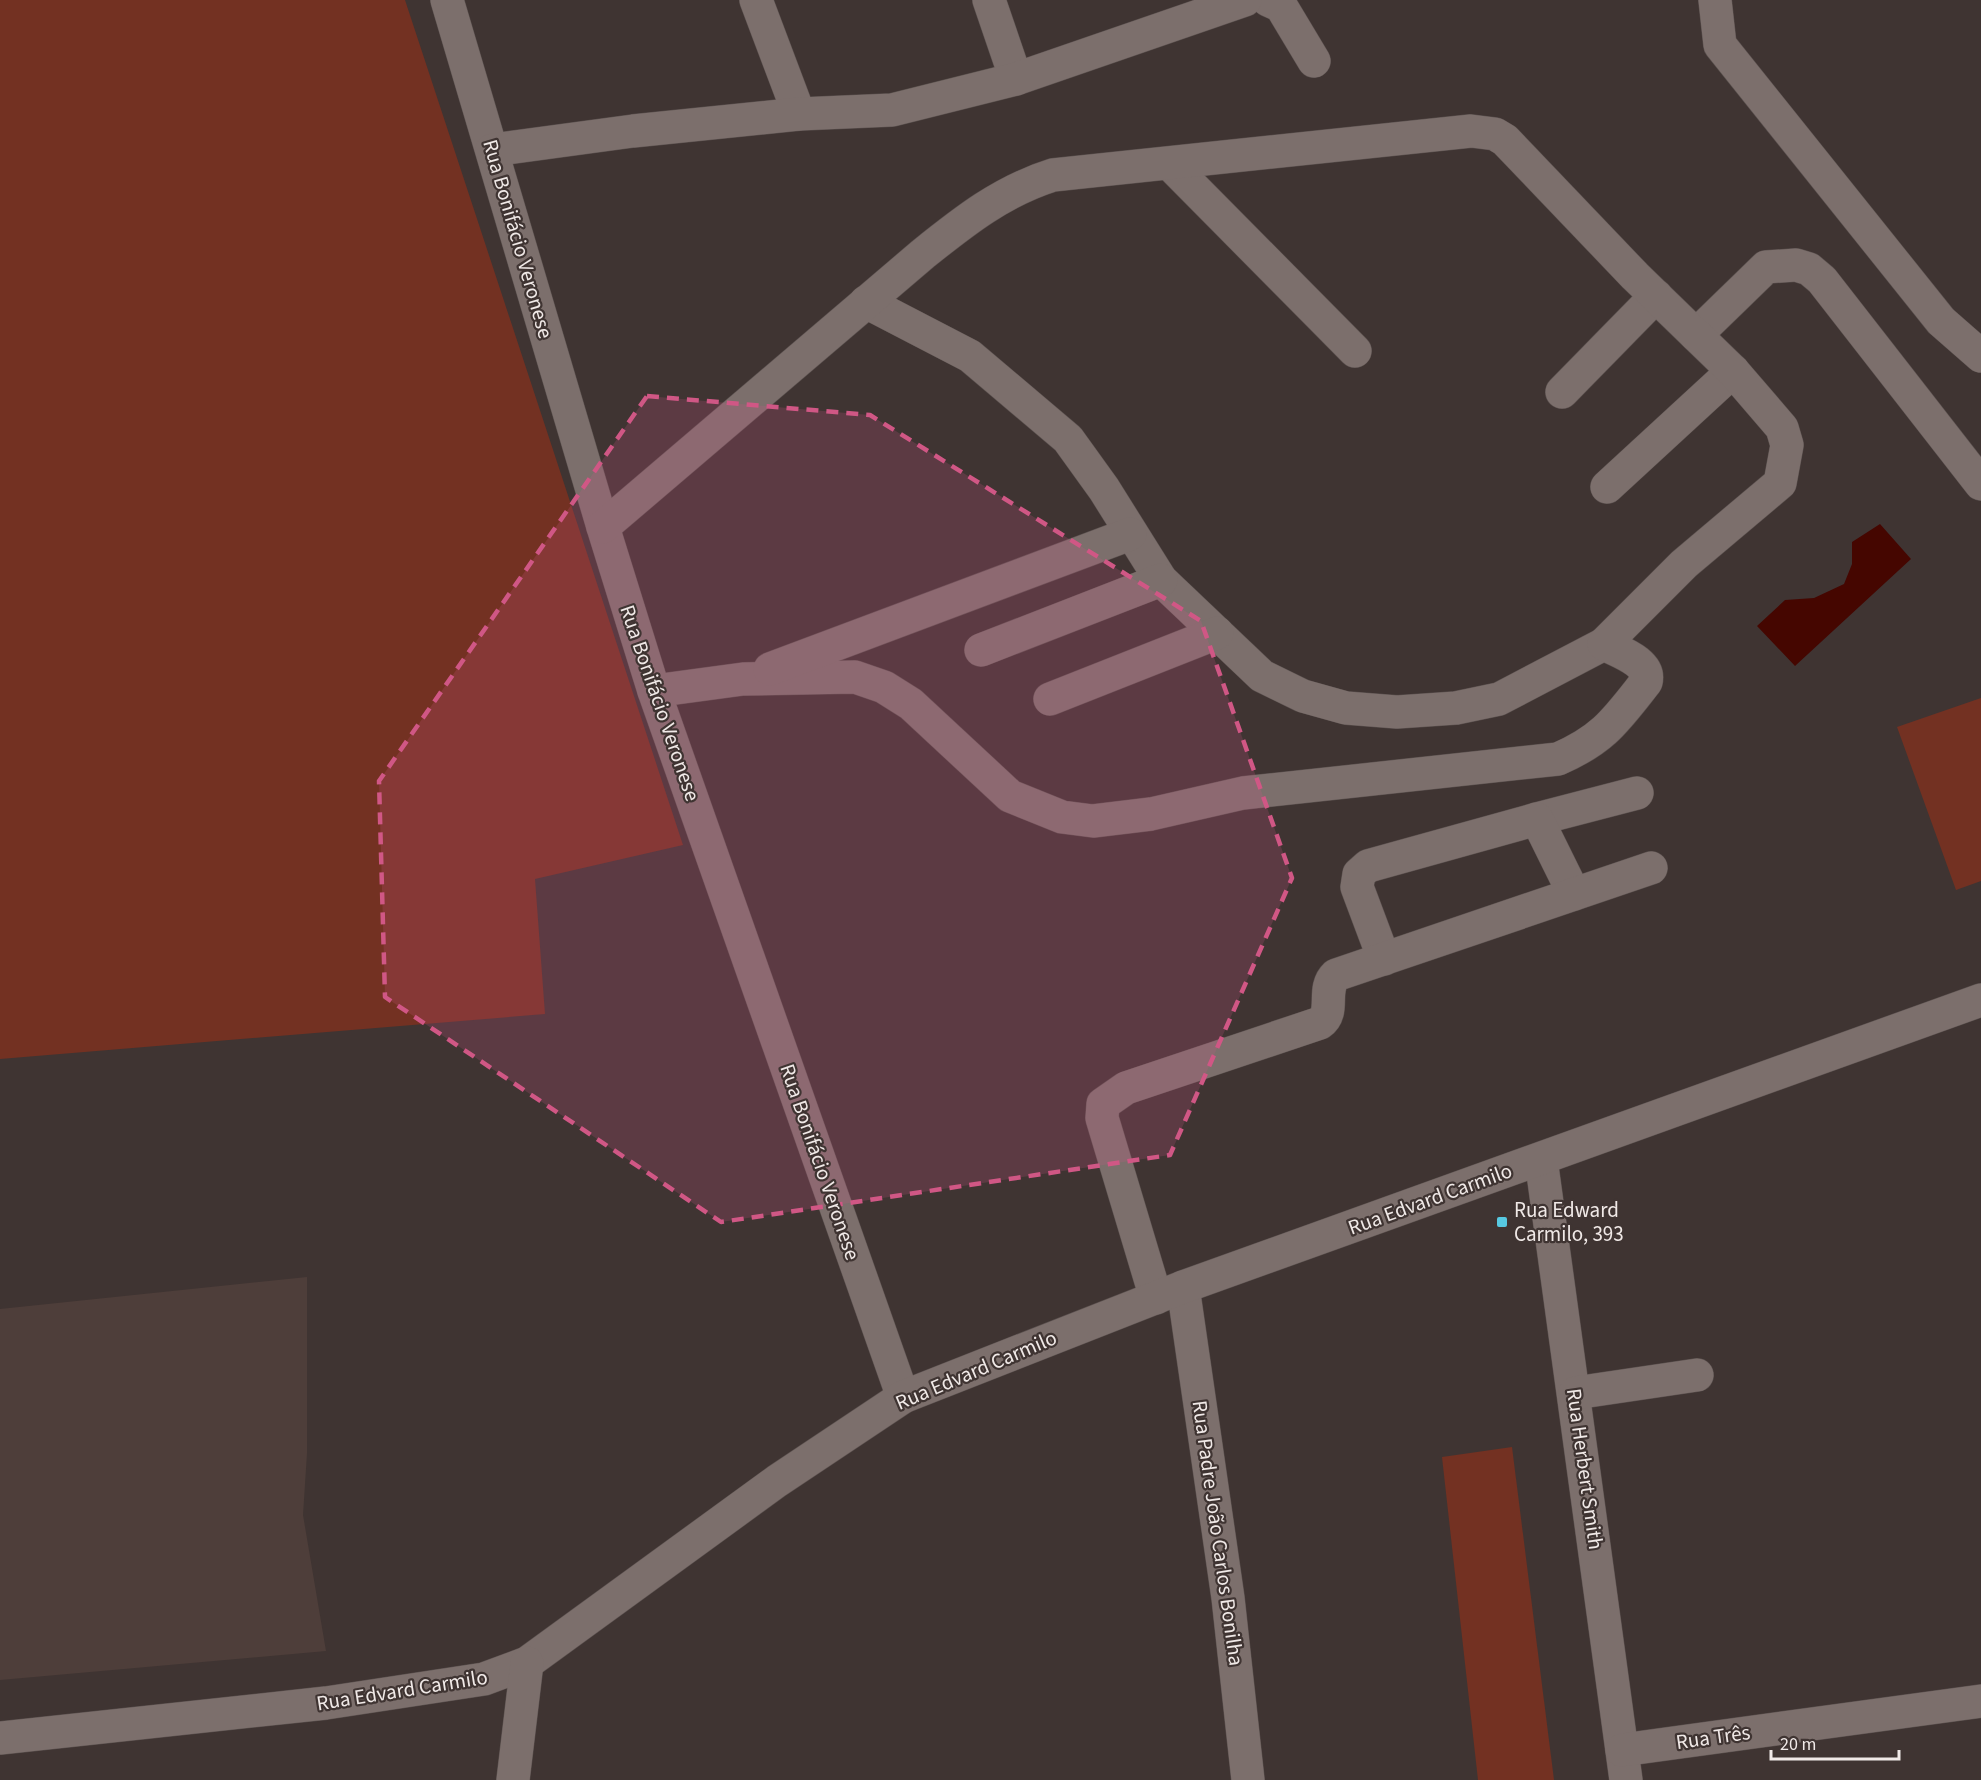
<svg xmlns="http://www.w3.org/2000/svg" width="1981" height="1780" font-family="'Source Sans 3',sans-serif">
<rect width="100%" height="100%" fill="#3f3432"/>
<!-- built -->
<path fill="#4e3e3a" d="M307,1277V1453L303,1515L326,1651L0,1680V1309Z"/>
<!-- green -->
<g fill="#733122">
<path d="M0,0H405L683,845L535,879L545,1014L0,1059Z"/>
<path d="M1981,698V881L1956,890L1897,727Z"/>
<path d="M1512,1447L1554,1780H1478L1442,1457Z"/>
</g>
<!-- water -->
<path fill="#450600" d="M1880,524L1911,559L1795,666L1757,626L1785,600L1814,598L1844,584L1852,564V542Z"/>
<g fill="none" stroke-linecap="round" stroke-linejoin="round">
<!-- minor casing -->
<g stroke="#5b514f" stroke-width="34">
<g id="minor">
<path d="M447,0L603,527L654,691L903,1397"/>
<path d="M756,0L799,114"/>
<path d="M989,0L1016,79"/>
<path d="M1268,0L1281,6L1314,61"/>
<path d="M1715,0L1720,45L1941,321L1981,356"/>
<path d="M492,150L633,131L799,114L892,110L1016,79L1245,0"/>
<path d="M1170,164L1355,351"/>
<path d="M866,302L970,356L1068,439L1104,489L1161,580L1262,676L1303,696L1346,708L1397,712L1456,708L1499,699L1604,644"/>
<path d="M1696,335L1766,267L1796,265L1809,269L1822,280L1981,484"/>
<path d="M1562,392L1656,296"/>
<path d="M1607,487L1733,371"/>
<path d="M603,527L923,254C964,221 1002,191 1053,175L1471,131L1495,134L1505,140L1635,276L1733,371L1782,428L1787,445L1780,483L1684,564L1604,644C1619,652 1651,662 1646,682C1616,720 1604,739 1558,759L1243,793L1151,814L1093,821L1062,817L1010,796L911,704L884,687L855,677L743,679L654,691"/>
<path d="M981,650L1161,580"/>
<path d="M770,669L1130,534"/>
<path d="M1050,699L1217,633"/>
<path d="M1537,819L1637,793"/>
<path d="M1384,959L1357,887L1359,874L1368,866L1537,819L1574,894"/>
<path d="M1541,1159L1626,1780"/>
<path d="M1183,1287L1228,1598L1248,1780"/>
<path d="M1156,1298L1102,1118L1103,1104L1126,1088L1320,1023C1336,1012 1321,989 1336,975L1651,868"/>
<path d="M1575,1393L1697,1375"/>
<path d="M0,1738L326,1703L484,1679L527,1663L777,1481L903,1397L1183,1287L1981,1000"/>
<path d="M1622,1750L1981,1701"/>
<path d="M513,1780L527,1663"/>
</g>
</g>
<!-- minor -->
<use href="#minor" stroke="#7c6f6c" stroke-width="33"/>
</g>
<!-- marked area -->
<path fill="#d05785" fill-opacity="0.2" stroke="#d05785" stroke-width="4.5" stroke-dasharray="12 8" stroke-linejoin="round" d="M647,396L870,415L1201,621L1292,878L1170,1155L721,1222L385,997L379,781Z"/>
<!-- markers -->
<rect fill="#57c9e1" stroke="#3f3432" stroke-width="2" x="1496" y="1216" width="12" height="12" rx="3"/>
<g text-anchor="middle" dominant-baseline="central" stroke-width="4.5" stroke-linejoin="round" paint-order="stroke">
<!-- street labels -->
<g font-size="21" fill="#f0e9e7" stroke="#3f3432">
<text transform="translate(518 239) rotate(74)">Rua Bonifácio Veronese</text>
<text transform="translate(660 703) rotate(71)">Rua Bonifácio Veronese</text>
<text transform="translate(820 1162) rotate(71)">Rua Bonifácio Veronese</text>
<text transform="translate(1430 1199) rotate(-20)">Rua Edvard Carmilo</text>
<text transform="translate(976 1370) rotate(-23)">Rua Edvard Carmilo</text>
<text transform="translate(1585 1469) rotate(82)">Rua Herbert Smith</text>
<text transform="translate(1218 1533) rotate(82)">Rua Padre João Carlos Bonilha</text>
<text transform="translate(402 1690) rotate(-9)">Rua Edvard Carmilo</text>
<text transform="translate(1713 1737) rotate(-8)">Rua Três</text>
</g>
<!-- poi labels -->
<g font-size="21" fill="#f0e9e7" stroke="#3f3432" text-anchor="start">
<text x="1514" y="1210">Rua Edward<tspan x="1514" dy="24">Carmilo, 393</tspan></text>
</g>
</g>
<!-- scale -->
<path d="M1771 1750v9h128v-9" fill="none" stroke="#f0e9e7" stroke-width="3"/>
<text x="1780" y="1750" font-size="18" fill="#f0e9e7" stroke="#3f3432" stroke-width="4.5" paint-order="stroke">20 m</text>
</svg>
